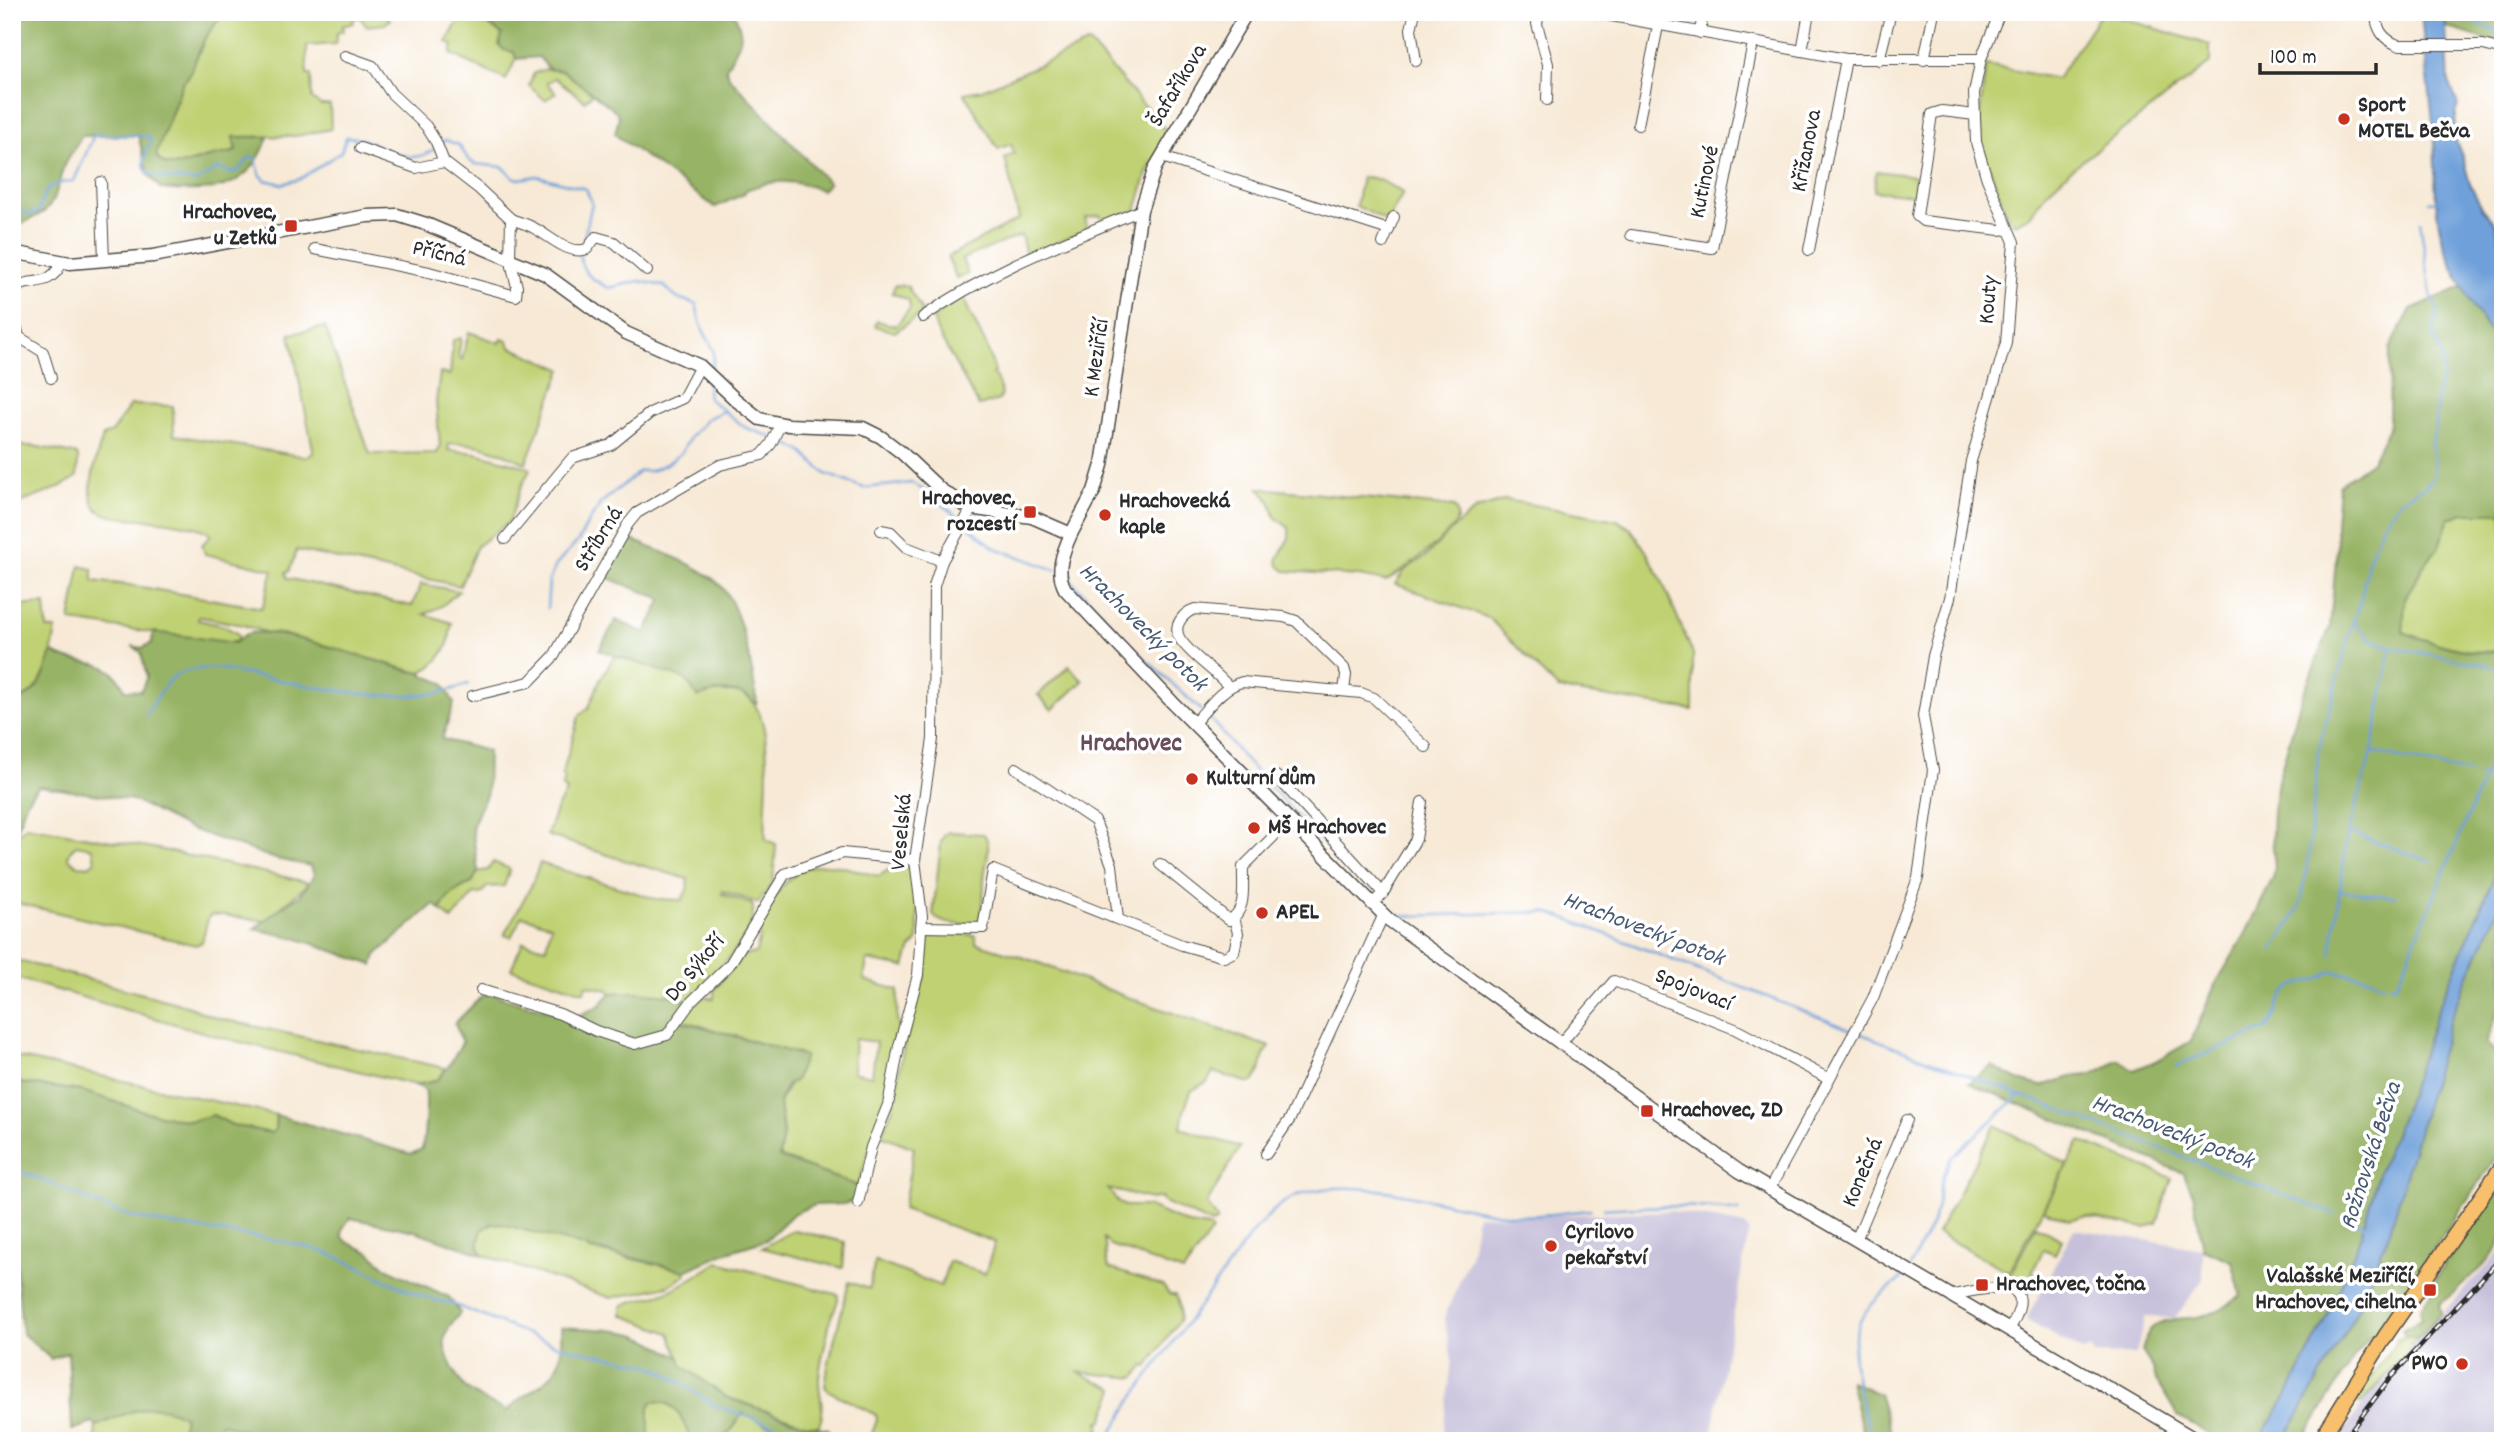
<svg xmlns="http://www.w3.org/2000/svg" width="2515" height="1453" font-family="Dekko,sans-serif">
<rect width="100%" height="100%" fill="#fff"/>
<filter id="ink" filterUnits="userSpaceOnUse"><feTurbulence type="fractalNoise" baseFrequency=".0143" numOctaves="2"/><feDisplacementMap in="SourceGraphic" scale="14" xChannelSelector="R" yChannelSelector="G"/><feConvolveMatrix kernelMatrix="1 2 1 2 8 2 1 2 1" color-interpolation-filters="sRGB"/></filter>
<filter id="wash" filterUnits="userSpaceOnUse"><feTurbulence type="fractalNoise" baseFrequency=".00686" numOctaves="4" result="noise"/><feDisplacementMap in="SourceGraphic" scale="28" xChannelSelector="R" yChannelSelector="G"/><feGaussianBlur stdDeviation="1.57" result="paint"/><feColorMatrix in="noise" values="0 0 0 0 0 0 0 0 0 0 0 0 0 0 0 0 0 1.4 0 .05"/><feComposite in="paint" operator="in"/></filter>
<g filter="url(#wash)">
<rect width="100%" height="100%" fill="#f7e9d5"/>
<!-- industrial -->
<g fill="#c6c0da">
<path d="M1671,1211L1745,1225L1749,1231L1711,1436L1751,1441H1442L1452,1360L1444,1318L1471,1253L1477,1215L1515,1217Z"/>
<path d="M2074,1229L2203,1249V1279L2175,1318L2145,1317L2136,1354L2094,1355L2091,1348L2082,1351L2026,1320Z"/>
<path d="M2503,1248V1441H2336L2385,1375Z"/>
</g>
<!-- green -->
<g fill="#bfd173" stroke="#757e4f" stroke-width="2" fill-rule="evenodd">
<path d="M224,12H391L388,19L390,20L385,24L366,26L360,17L353,18L354,23L342,26L343,31L337,33L335,44L307,46V75H311L312,99L321,105H330L331,129L296,136L233,137L236,151L233,152C224,154 214,156 204,158C189,162 165,174 156,155L183,82L188,77L205,38Z"/>
<path d="M463,12H471L503,35L509,50L514,52L516,59L506,80L451,54L453,45L447,42Z"/>
<path d="M2102,12L2210,45V63L2073,168L2046,193L2030,216L2015,224L2008,218L1982,146L1979,121L1986,65L2057,79Z"/>
<path d="M1089,43L1164,128L1165,139L1147,173L1136,211L1104,224L1100,215L1085,218L1088,230L1026,255L1021,235L962,259L968,274L957,279L947,257L1019,219L1005,158L1014,153L1011,144L998,149L964,93L982,90Z"/>
<path d="M546,69L563,71L593,93L585,101L555,78L547,83L556,93L545,100L529,86L534,73Z"/>
<path d="M1876,171L1916,176L1914,195L1874,191Z"/>
<path d="M1362,177C1380,177 1388,185 1403,193L1387,222C1377,216 1366,211 1356,206Z"/>
<path d="M895,285L907,286L923,312L895,332L875,326L877,321L896,326L910,308L909,300L892,293Z"/>
<path d="M963,295L968,309L987,347L995,372L992,374L996,377L1002,394L999,400L979,406L937,331L933,318Z"/>
<path d="M325,327L370,454L437,453L440,446L436,402L440,373L450,375L453,340L461,338L458,358L462,359L469,332L500,343L502,339L508,341L510,347L562,369L526,463C503,453 474,440 449,444L448,450L476,453L527,467L530,470L521,487L509,522L477,546L460,586L297,550L289,572H286L287,578L412,606L421,584L459,591L442,606L424,614L452,623C450,630 450,640 447,646C442,657 428,673 416,672L283,634L268,633L243,625L202,617H198V620L224,626L238,634V641L227,643L70,621L80,566L93,569V581L129,585L262,608L273,570L205,554L202,545L211,535C203,528 191,526 180,524C105,510 71,536 103,436L112,432L130,405L173,406L174,435L307,457L313,453V449L290,334Z"/>
<path d="M12,446H33L75,454L78,456L77,476C67,486 27,501 12,505Z"/>
<path d="M1259,488L1454,507L1456,510C1458,515 1458,520 1454,525C1445,539 1400,574 1385,581L1359,576L1285,571L1279,566L1277,560L1289,538V528L1275,517L1271,503Z"/>
<path d="M1506,500L1617,520L1631,529L1646,551L1662,581L1693,654V710L1558,689L1489,618L1395,584L1405,570L1426,556L1452,529L1477,509Z"/>
<path d="M2463,513H2503V649C2479,659 2427,641 2403,632L2405,598L2424,565L2438,548L2449,519Z"/>
<path d="M45,604L47,629H56C51,658 46,696 12,701V606Z"/>
<path d="M617,656L685,679L689,682L693,691L744,693C780,718 762,802 766,840L776,844V847L773,883L758,903L723,891L722,894L752,904C761,929 714,976 697,994L714,999V990L743,955L756,953L760,936L756,929C770,904 786,868 819,865C838,863 860,872 879,876L893,867H911L918,907V940L910,950L905,967L867,960L864,980L898,990L897,1019L900,1033L888,1069L887,1094L858,1186L779,1157L783,1134L779,1103L804,1056L681,1020L689,1001C662,993 639,991 611,993L608,990L586,985L584,992L511,969L523,942L546,948L551,925L522,916L511,937L504,935L530,888L540,863L656,899L682,900L687,890L688,879L620,859L547,835L556,810L567,790L562,788L565,778L562,775L579,716L589,707L600,680L613,658ZM855,1039L876,1042L872,1076L853,1072Z"/>
<path d="M1069,666L1083,681L1052,710L1038,695Z"/>
<path d="M26,826L158,849L307,882L306,886L265,921L222,915H211L208,918L202,942L196,945L12,902V848L16,844V836ZM76,845L92,848L95,861L89,866L77,865L68,858L70,851Z"/>
<path d="M949,832L984,834C994,847 983,869 984,883C984,896 982,908 980,921C969,927 940,925 933,915L941,842L945,834Z"/>
<path d="M493,862L510,869L504,886L487,887L482,893L473,895L452,920L441,910C445,896 459,888 472,883L476,872L488,870Z"/>
<path d="M935,931L973,935L976,936V943L1034,961L1127,997L1270,1047L1264,1055L1260,1071L1254,1081L1250,1083L1213,1072L1207,1082L1191,1091L1184,1111L1181,1128L1240,1147L1207,1203L1218,1221L1212,1224L1164,1202L1161,1197L1152,1199L1108,1189L1119,1203L1125,1206H1147L1188,1224L1209,1227L1212,1231L1183,1272L1110,1245L1103,1238C1108,1248 1103,1258 1109,1268L1163,1286L1170,1295H1175C1180,1303 1181,1312 1179,1321L1147,1367L1144,1366L1135,1378L1077,1372L1115,1389L1102,1422L1099,1421L1100,1428L1092,1441H869L877,1420L876,1415L829,1391L825,1387L828,1366L849,1282L869,1289L875,1261L941,1286L949,1261L985,1274L995,1242L903,1209L914,1148L881,1135L892,1110L904,1046L925,974L927,947L929,938Z"/>
<path d="M12,959L184,1005L217,1018L445,1068V1070L436,1081L415,1085L220,1037L12,977Z"/>
<path d="M12,1056L276,1115L275,1130L271,1133L232,1125L213,1115L191,1121L179,1119L146,1112L82,1091L17,1083L12,1082Z"/>
<path d="M1995,1125L2067,1164L2009,1272L1937,1233Z"/>
<path d="M2080,1141L2172,1178L2157,1223L2145,1228L2085,1216L2069,1220L2044,1210Z"/>
<path d="M493,1223L513,1226L587,1247L590,1250L684,1270L686,1275L668,1286L611,1298L483,1255C474,1241 478,1229 493,1223Z"/>
<path d="M2036,1226L2062,1240L2055,1254L2044,1249L2032,1272L2040,1277L2033,1291L2008,1278Z"/>
<path d="M794,1230L845,1242L843,1268L762,1248Z"/>
<path d="M718,1262L839,1295C838,1306 830,1315 829,1325C827,1342 820,1360 819,1378C818,1393 827,1414 818,1426L807,1425L726,1397L707,1385L682,1365L670,1333L622,1315V1306C634,1299 651,1298 664,1293C684,1285 701,1273 718,1262Z"/>
<path d="M2406,1336L2418,1338L2362,1404L2357,1403L2356,1400L2397,1340Z"/>
<path d="M658,1401C678,1404 685,1424 691,1441H649L648,1407L652,1402Z"/>
<path d="M155,1406L170,1409L185,1416L179,1441H95L96,1426L127,1413Z"/>
<path d="M741,1413L803,1441H721L734,1427Z"/>
<path d="M221,1423H222L274,1441H215Z"/>
</g>
<!-- forest -->
<g fill="#97b365" stroke="#616f48" stroke-width="2">
<path d="M12,12H224L205,38L188,77L183,82L156,155C165,175 193,161 208,157C217,155 227,154 236,151L233,137H268C250,191 211,194 161,189L148,174L138,135L82,136L64,165L54,200L44,212L22,224L12,223Z"/>
<path d="M471,12H733C749,42 737,43 726,69L729,77L829,183L822,190C793,180 775,178 746,190L744,194L715,207L617,136L615,133L619,118L617,112L563,71L549,69L539,57L516,59L514,52L504,50L499,45L502,34Z"/>
<path d="M2445,12H2503V45L2446,27Z"/>
<path d="M2464,286L2484,323L2503,352V513H2463L2449,519L2438,548L2424,565L2405,598L2403,632C2427,641 2479,659 2503,649V855L2436,1014L2404,1110L2379,1171L2361,1235L2335,1301L2287,1396L2259,1441H2223L2178,1416L2156,1380L2153,1369L2142,1351C2144,1345 2146,1335 2150,1330C2162,1316 2187,1320 2202,1316C2218,1312 2229,1305 2241,1296L2232,1261L2203,1249L2193,1194L2183,1173L1969,1083L1992,1066L2018,1080L2041,1086L2078,1075L2093,1074L2119,1060L2134,1070L2158,1060L2191,1041L2215,985L2246,933L2273,878L2275,867L2272,838L2273,810L2278,781L2300,702L2330,627L2337,548L2336,524L2339,485L2372,461L2389,427L2390,349L2411,309Z"/>
<path d="M625,537C653,549 700,564 721,586C742,610 753,672 757,703L755,704C741,686 717,690 698,697L685,679L599,650L616,620L645,633L662,599L603,576Z"/>
<path d="M153,632L235,643C239,640 241,636 247,634C273,625 378,662 410,671L423,673V675L443,683L454,703L442,739L488,751L487,793L472,827L478,871L472,883C459,888 445,896 441,910L434,904L376,955L373,965L296,938L254,929L291,900L300,896L314,875L311,866L276,859L188,828L133,800L39,786C21,802 23,820 12,840V701C38,697 45,675 52,652C80,670 107,651 125,690L141,691L147,677L141,652L132,646L142,648L152,643Z"/>
<path d="M2503,900V1000L2486,1043L2503,1060V1147L2389,1315L2356,1354L2302,1441H2284L2358,1309L2390,1231L2449,1023L2460,994Z"/>
<path d="M637,992L669,995L689,1001L681,1021L805,1056L795,1081L787,1084L779,1103L783,1134L779,1157L858,1186L857,1199L844,1204L815,1205L794,1213L766,1240L721,1254L686,1271L599,1250H589L587,1247L502,1224L493,1223L482,1229L478,1245L483,1255L415,1231L350,1218L343,1228L342,1236L347,1242L369,1252L388,1269L449,1297L460,1313C442,1334 440,1342 452,1367C457,1375 460,1384 468,1390C479,1399 494,1405 507,1411C524,1391 555,1385 560,1356C562,1347 561,1336 561,1327C585,1329 611,1328 634,1334C651,1339 664,1350 680,1357L682,1365L726,1397L807,1425L829,1429L832,1441H803L742,1413L734,1427L721,1441H691C684,1423 676,1397 652,1402L649,1407V1441H275L221,1423L215,1441H179L184,1416C149,1398 131,1412 96,1426L93,1423L72,1430L68,1352L51,1359L22,1333L12,1217V1082L82,1091L146,1112L179,1119L191,1121L213,1115L232,1125L271,1133L275,1130L276,1115L411,1154L422,1149C424,1141 428,1097 425,1091C422,1087 419,1087 415,1085L436,1081L448,1067L462,1043L455,1023L482,996L491,994L574,1018L599,1006L611,993Z"/>
<path d="M2503,1182C2503,1198 2506,1223 2503,1237C2498,1255 2455,1293 2439,1304L2441,1313L2418,1338L2406,1336L2402,1330L2422,1319L2420,1309L2433,1290V1284L2444,1265Z"/>
<path d="M1850,1381L1879,1394L1894,1441H1865Z"/>
</g>
<!-- water -->
<g fill="#70a0da" stroke="#4e6682" stroke-width="2">
<path d="M2421,12H2445L2449,81L2458,105L2453,135L2463,158L2470,184L2483,209L2496,224L2503,258V352C2479,317 2454,279 2442,238C2433,206 2436,169 2434,136C2431,94 2424,54 2421,12Z"/>
<path d="M2503,855V900L2460,994L2449,1023L2390,1231L2358,1309L2284,1441H2259L2287,1396L2335,1301L2361,1235L2379,1171L2404,1110L2436,1014Z"/>
</g>
<g fill="none" stroke-linecap="round" stroke-linejoin="round">
<!-- stream -->
<g stroke="#70a0da" stroke-width="2.5">
<path d="M2442,12L2503,33"/>
<path d="M439,145L445,140L459,145L468,159L475,164L503,167L513,177L519,179L537,176L586,189L592,203L582,247"/>
<path d="M2429,202L2439,201"/>
<path d="M12,210L30,214L38,212C47,186 46,184 74,181L94,135L148,136L151,140C128,187 165,174 196,182L219,168L230,173L238,171L251,156L255,158L260,174L265,180L282,184L300,179L341,152L346,137C377,136 405,172 434,149"/>
<path d="M580,253C580,273 593,280 609,288L639,281L664,286L677,298L696,304C698,313 700,324 704,332C713,349 717,349 711,369"/>
<path d="M707,379L709,399L746,428L772,437"/>
<path d="M778,439L801,451L826,474L864,488L912,483L930,494L961,520"/>
<path d="M966,524L995,548L1056,570"/>
<path d="M1065,574L1141,655L1201,710"/>
<path d="M547,608L549,581L556,565L579,540L587,524L601,503L640,471H651L668,463L681,453L691,436L708,418L724,411"/>
<path d="M2353,621L2370,639L2391,647L2501,668"/>
<path d="M1206,714L1246,761L1355,877"/>
<path d="M146,715C154,704 161,688 171,679C186,665 223,667 240,673C306,684 405,711 468,684"/>
<path d="M2373,752L2469,773"/>
<path d="M2477,775L2485,777"/>
<path d="M2349,832L2432,862"/>
<path d="M2339,890L2395,897"/>
<path d="M1384,907L1392,914L1403,916L1545,912L1560,916L1936,1063L2334,1214"/>
<path d="M2273,950L2298,910L2302,896L2309,854L2318,752L2353,621L2360,603L2368,562L2381,527L2399,502L2426,485L2433,478L2435,470L2431,445L2436,426L2437,395L2442,377V358L2434,336V326L2438,310L2431,294L2420,221"/>
<path d="M2331,954L2348,832L2372,752L2391,647"/>
<path d="M2389,986L2397,984L2503,733"/>
<path d="M2176,1066L2266,1029C2277,1018 2276,999 2289,989C2301,979 2319,984 2330,971L2370,978L2383,985"/>
<path d="M12,1169C57,1182 96,1209 142,1219C201,1233 263,1233 321,1251C365,1265 404,1296 450,1303L558,1346L649,1365L666,1373L716,1406L772,1425L796,1436"/>
<path d="M1604,1209C1651,1206 1692,1204 1739,1211"/>
<path d="M2344,1218L2364,1225"/>
<path d="M1910,1267L1934,1219L1943,1175L1951,1158L2020,1095"/>
<path d="M802,1439L807,1441"/>
<path d="M1107,1441L1134,1396L1250,1236C1265,1219 1281,1199 1304,1193C1367,1175 1447,1208 1511,1215C1536,1218 1565,1212 1591,1210"/>
<path d="M1872,1441C1862,1401 1839,1346 1867,1310C1877,1297 1892,1287 1904,1276"/>
</g>
</g>
</g>
<g filter="url(#ink)">
<g fill="none" stroke-linecap="round" stroke-linejoin="round">
<!-- minor casing -->
<g stroke="#4a4844" stroke-width="12">
<g id="minor">
<path d="M1415,12L1411,29L1416,61"/>
<path d="M1539,12L1537,24L1548,64L1547,100"/>
<path d="M1590,12L1846,59H1981"/>
<path d="M2375,12C2377,29 2382,39 2398,45H2483L2503,50"/>
<path d="M1700,33L1703,12"/>
<path d="M1802,51L1809,12"/>
<path d="M1879,60L1891,12"/>
<path d="M1924,60L1934,12"/>
<path d="M1975,115L1942,111L1932,114L1917,216L1923,221L2000,230L2008,229"/>
<path d="M1638,125L1658,26"/>
<path d="M360,148L416,168L444,162"/>
<path d="M1162,157L1389,230"/>
<path d="M101,182L104,260"/>
<path d="M511,219C518,222 525,223 532,227C549,235 568,256 587,249L596,237L614,242L647,271"/>
<path d="M1631,235L1712,248L1753,43"/>
<path d="M1383,243L1394,217"/>
<path d="M315,249L429,272L516,296L517,287L510,258L511,219L479,189L444,162L436,142L426,126L391,93L373,66L345,56"/>
<path d="M1809,250L1846,59"/>
<path d="M12,294C27,271 46,295 63,261"/>
<path d="M12,310L19,337L43,352L51,378"/>
<path d="M923,317C990,270 1065,242 1141,210"/>
<path d="M881,530L891,532L906,547L942,561"/>
<path d="M505,539L572,458L611,445L650,413L683,398L700,366"/>
<path d="M1229,687C1215,670 1192,657 1180,639C1172,626 1183,613 1195,609L1284,617L1296,621L1344,668L1346,675L1344,691"/>
<path d="M472,696L529,682L554,656L628,524L637,513L720,465L762,455L771,444L780,425"/>
<path d="M1194,723C1208,708 1222,687 1242,682L1361,693L1374,698L1426,747"/>
<path d="M1016,768L1095,821L1112,865L1118,919"/>
<path d="M1276,776L1383,893"/>
<path d="M1160,864L1229,920C1248,911 1242,884 1243,867L1289,821"/>
<path d="M1372,905L1383,893L1416,839L1422,802"/>
<path d="M921,927L983,928L993,870L1182,945L1224,957L1234,952L1238,933L1234,918"/>
<path d="M481,990L560,1014L596,1031L635,1044L667,1035L691,1002L730,964L785,874L842,853L915,860"/>
<path d="M1560,1044L1614,981L1735,1029L1829,1079"/>
<path d="M1266,1154L1290,1119L1383,916"/>
<path d="M1769,1190L1873,998L1918,878L1933,770L1923,716L1933,656L1950,598L1971,461L2006,343L2014,242L1987,179L1976,142L1974,93L1981,59L2000,12"/>
<path d="M858,1203L871,1147L888,1105L899,1046L918,975L922,916L915,860L933,739L934,586L942,561L972,508"/>
<path d="M1856,1240L1907,1120"/>
<path d="M1952,1296C1963,1292 1974,1291 1985,1289C2025,1283 2027,1300 2009,1330"/>
</g>
</g>
<!-- tertiary casing -->
<g stroke="#4a4844" stroke-width="15">
<g id="tertiary">
<path d="M12,252L70,263L153,256L367,216L397,215L426,224L545,274L626,333L700,366L736,400L760,419L788,425L863,428L881,437L902,453L941,490L964,505L976,509L1032,517L1071,534C1063,552 1055,571 1065,589L1173,703L1389,920L1739,1171L2198,1441"/>
<path d="M1071,534L1094,491L1102,465L1141,210L1155,168L1247,12"/>
</g>
</g>
<!-- primary casing -->
<g stroke="#4a4844" stroke-width="17">
<path id="primary" d="M2320,1441L2386,1335L2503,1165"/>
</g>
<!-- minor -->
<use href="#minor" stroke="#fff" stroke-width="10"/>
<!-- tertiary -->
<use href="#tertiary" stroke="#fff" stroke-width="12"/>
<!-- primary -->
<use href="#primary" stroke="#f8bf6c" stroke-width="14"/>
<!-- rail casing -->
<g stroke="#2b2b2b" stroke-width="5">
<path id="rail" d="M2343,1441L2389,1379L2503,1256"/>
</g>
<!-- rail -->
<use href="#rail" stroke="#fff" stroke-width="2.5" stroke-dasharray="8" stroke-linecap="butt"/>
</g>
</g>
<!-- markers -->
<g fill="#c8321e" stroke="#fff" stroke-width="2.5">
<circle cx="2344" cy="119" r="7"/>
<rect x="284" y="219" width="14" height="14" rx="3.5"/>
<rect x="1023" y="505" width="14" height="14" rx="3.5"/>
<circle cx="1105" cy="515" r="7"/>
<circle cx="1192" cy="779" r="7"/>
<circle cx="1254" cy="828" r="7"/>
<circle cx="1262" cy="913" r="7"/>
<rect x="1640" y="1104" width="14" height="14" rx="3.5"/>
<circle cx="1551" cy="1246" r="7"/>
<rect x="1975" y="1278" width="14" height="14" rx="3.5"/>
<rect x="2423" y="1283" width="14" height="14" rx="3.5"/>
<circle cx="2462" cy="1364" r="7"/>
</g>
<g text-anchor="middle" dominant-baseline="central" stroke-width="7" stroke-linejoin="round" paint-order="stroke">
<!-- street labels -->
<g font-size="23" fill="#2b2b2b" stroke="#fff">
<text transform="translate(1179 86) rotate(-59)">Šafaříkova</text>
<text transform="translate(1808 151) rotate(-79)">Křižanova</text>
<text transform="translate(1706 182) rotate(-78)">Kutinové</text>
<text transform="translate(439 255) rotate(13)">Příčná</text>
<text transform="translate(1990 300) rotate(-85)">Kouty</text>
<text transform="translate(1098 358) rotate(-82)">K Meziříčí</text>
<text transform="translate(600 540) rotate(-58)">Stříbrná</text>
<text transform="translate(903 832) rotate(-85)">Veselská</text>
<text transform="translate(696 969) rotate(-50)">Do Sýkoří</text>
<text transform="translate(1693 991) rotate(22)">Spojovací</text>
<text transform="translate(1864 1173) rotate(-67)">Konečná</text>
</g>
<!-- poi labels -->
<g font-size="23" font-weight="bold" fill="#2b2b2b" stroke="#fff" text-anchor="start">
<text x="2358" y="106">Sport<tspan x="2358" dy="26">MOTEL Bečva</tspan></text>
<text x="277" y="213" text-anchor="end">Hrachovec,<tspan x="277" dy="26">u Zetků</tspan></text>
<text x="1016" y="499" text-anchor="end">Hrachovec,<tspan x="1016" dy="26">rozcestí</tspan></text>
<text x="1119" y="502">Hrachovecká<tspan x="1119" dy="26">kaple</tspan></text>
<text x="1206" y="779">Kulturní dům</text>
<text x="1268" y="828">MŠ Hrachovec</text>
<text x="1276" y="913">APEL</text>
<text x="1661" y="1111">Hrachovec, ZD</text>
<text x="1565" y="1233">Cyrilovo<tspan x="1565" dy="26">pekařství</tspan></text>
<text x="2416" y="1277" text-anchor="end">Valašské Meziříčí,<tspan x="2416" dy="26">Hrachovec, cihelna</tspan></text>
<text x="1996" y="1285">Hrachovec, točna</text>
<text x="2448" y="1364" text-anchor="end">PWO</text>
</g>
<!-- water labels -->
<g font-size="24" font-style="italic" fill="#475a71" stroke="#fff">
<text transform="translate(1142 628) rotate(45)">Hrachovecký potok</text>
<text transform="translate(1643 930) rotate(21)">Hrachovecký potok</text>
<text transform="translate(2172 1133) rotate(21)">Hrachovecký potok</text>
<text transform="translate(2372 1156) rotate(-72)">Rožnovská Bečva</text>
</g>
<!-- quarter labels -->
<g font-size="26" font-weight="bold" fill="#684e5b" stroke="#fff">
<text x="1131" y="744">Hrachovec</text>
</g>
</g>
<!-- margin -->
<rect width="2515" height="1453" fill="none" stroke="#fff" stroke-width="42"/>
<!-- scale -->
<path d="M2260 63v10h116v-10" fill="none" stroke="#2b2b2b" stroke-width="3.5"/>
<text x="2270" y="63" font-size="21" fill="#2b2b2b" stroke="#ffffff" stroke-width="5" paint-order="stroke">100 m</text>
</svg>
